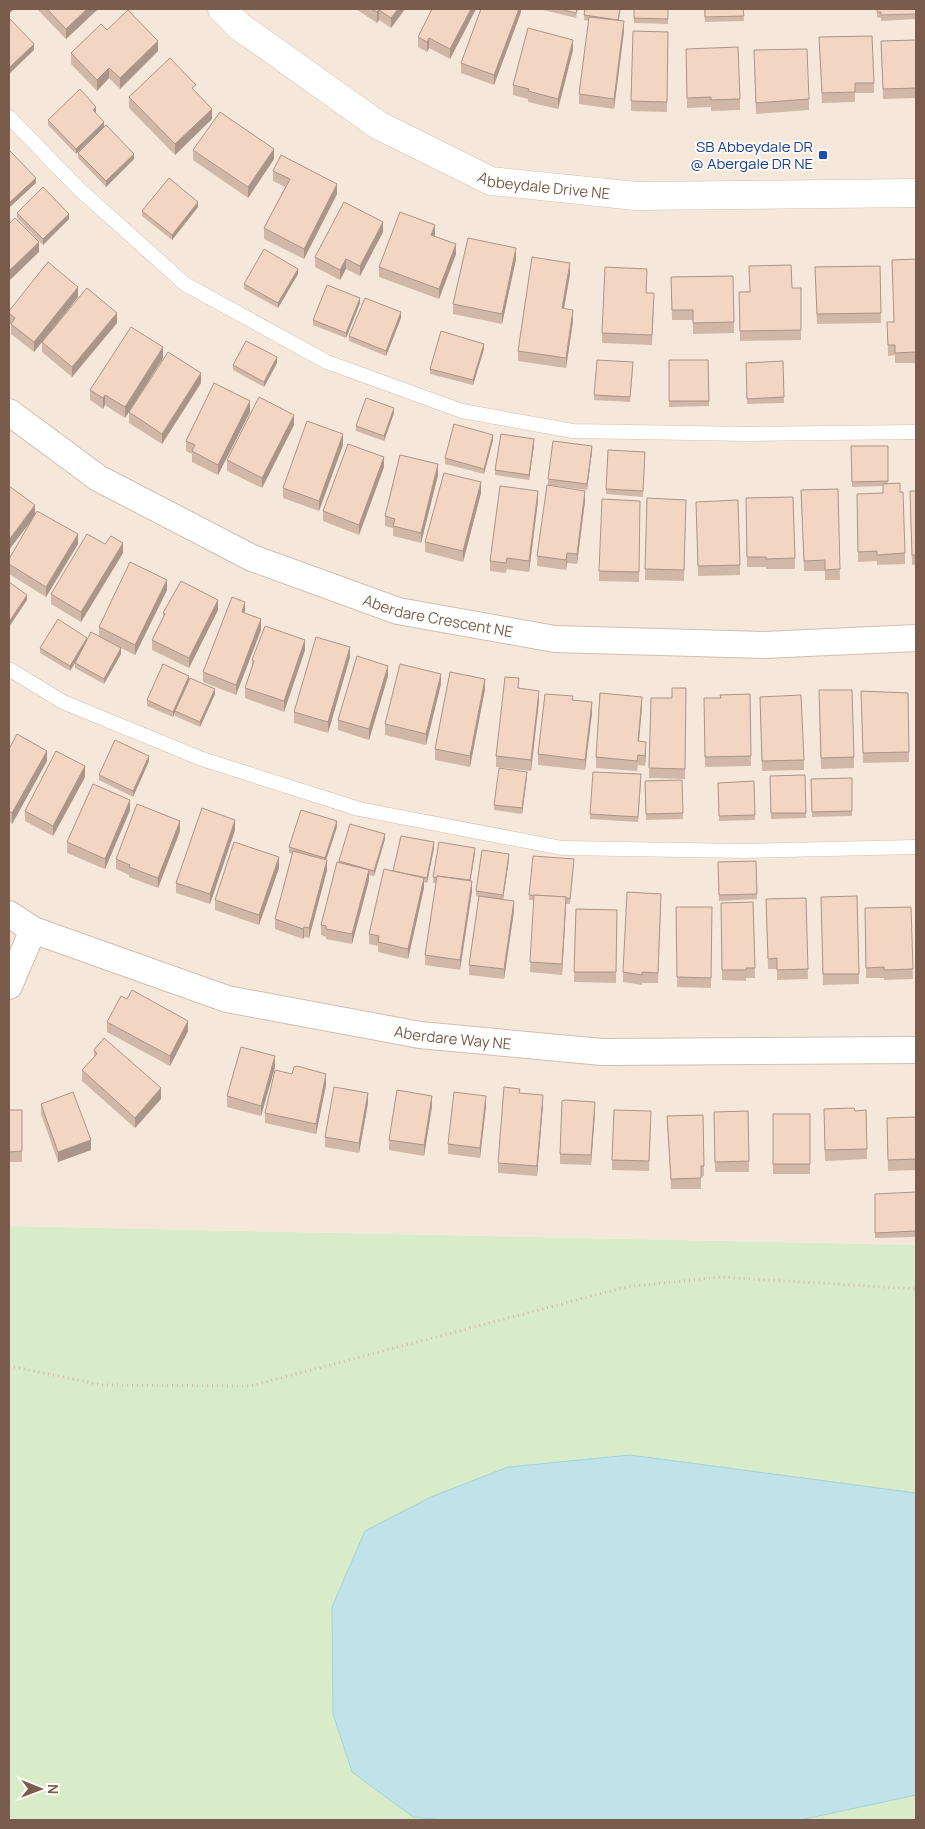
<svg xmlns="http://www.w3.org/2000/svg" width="925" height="1829" font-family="Manrope,sans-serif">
<rect width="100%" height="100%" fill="#fdf6ec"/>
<!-- residential -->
<path fill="#f5e8da" d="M9,9H916V1245L9,1226Z"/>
<!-- green -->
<path fill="#d8ecc9" d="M9,1226L916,1245V1820H9Z"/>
<!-- water -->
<path fill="#bfe3e8" stroke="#a5d3da" d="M630,1455L916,1493V1795L800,1820H443L413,1817L352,1772L333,1714L332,1607L365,1531L431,1497L508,1467Z"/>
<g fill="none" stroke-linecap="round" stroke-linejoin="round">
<!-- service casing -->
<g stroke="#d1beb0" stroke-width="15">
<g id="service">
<path d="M9,117L79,189L185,284L327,362L462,411L573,431L749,434L916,432"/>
<path d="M9,669L63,702L202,759L359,809L562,848L745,851L916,847"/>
</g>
</g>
<!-- minor casing -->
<g stroke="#d1beb0" stroke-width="28">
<g id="minor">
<path id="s1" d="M9,412L98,478L252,558L398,611L555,639L764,645L916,638"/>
<path id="s2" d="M9,914L33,930L227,999L420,1035L602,1052L916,1050"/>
<path d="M9,986L33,930"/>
</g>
</g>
<!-- tertiary casing -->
<g stroke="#d1beb0" stroke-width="29">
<g id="tertiary">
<path id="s3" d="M222,9L239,26L378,125L491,181L636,196L916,193"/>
</g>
</g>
<!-- path -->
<path stroke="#d9b8a5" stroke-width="3" stroke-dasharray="1 4" stroke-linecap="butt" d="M9,1366L102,1385L250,1386L626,1287L720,1277L916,1289"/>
<!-- service -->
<use href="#service" stroke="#fff" stroke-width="14"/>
<!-- minor -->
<use href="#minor" stroke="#fff" stroke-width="26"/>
<!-- tertiary -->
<use href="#tertiary" stroke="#fff" stroke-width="28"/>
</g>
<!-- wall -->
<g fill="#d1b7a8">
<path d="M37,9H98L66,39Z"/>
<path d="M356,9H405L391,28L379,20L377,23Z"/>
<path d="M432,9H476L450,59L429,48L427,52L418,47V37Z"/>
<path d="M521,9V12L494,85L461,73V63Z"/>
<path d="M539,9H578L576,18Z"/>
<path d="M621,9L619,20L624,31L614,109L579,104V94L589,21L584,20V15Z"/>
<path d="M634,9H668V24L634,23Z"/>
<path d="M704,9H743L744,21L705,22Z"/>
<path d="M877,9H916V19L881,21V18L877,17Z"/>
<path d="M107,30L158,51L120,89L109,78L97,91L71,64V53Z"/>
<path d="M633,31L668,32L667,112L631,111Z"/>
<path d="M819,37L874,83V93H855V102L822,103Z"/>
<path d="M916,40V98L883,99L881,41Z"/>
<path d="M686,49L740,99V110L711,111V107L687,108Z"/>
<path d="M573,50L558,109L528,102V99L513,95V85Z"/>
<path d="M754,61L809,99V110L756,114Z"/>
<path d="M196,92L212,119L175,155L129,108V97Z"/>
<path d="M96,112L76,154L48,125V120Z"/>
<path d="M193,150L274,159L248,198L193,160Z"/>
<path d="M78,153L134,159L106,187L78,158Z"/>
<path d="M273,171L337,194L304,259L264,239V228L285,187L273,181Z"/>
<path d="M198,207L172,240L142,216V211Z"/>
<path d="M17,213L69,219L43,245L17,218Z"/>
<path d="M383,232L360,276L346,269L340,280L315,267V257Z"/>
<path d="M435,235L434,236L456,254L439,299L379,277V267Z"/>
<path d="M516,259L502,324L453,314V304Z"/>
<path d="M916,259V363H895V355L888,356L887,322H893Z"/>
<path d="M880,266L881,323L817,324L815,267Z"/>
<path d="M298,274L278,308L244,289V284Z"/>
<path d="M570,274L564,309L573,321L566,368L518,361V351Z"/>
<path d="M733,276L734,333L693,334V320H672L671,277Z"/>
<path d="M647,280L646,293L654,304L652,345L602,343V333Z"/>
<path d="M792,288H801V340L740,341L739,292Z"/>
<path d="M78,297L47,336L117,323L72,377L42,352V342L34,352L11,334V325L9,323V311Z"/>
<path d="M360,303L346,338L313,325V320Z"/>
<path d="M401,318L386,356L349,341V336Z"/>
<path d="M484,349L473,385L430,374V369Z"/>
<path d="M163,358L125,418L105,405L103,409L90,400V390Z"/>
<path d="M669,360H708L709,406L669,407Z"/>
<path d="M783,361L784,403L747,404L746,363Z"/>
<path d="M277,363L264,387L233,370V365Z"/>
<path d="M633,367L630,402L594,400V395Z"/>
<path d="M201,383L162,444L129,423V412Z"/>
<path d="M250,412L218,475L192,462V454L186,451V441Z"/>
<path d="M394,413L384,441L356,431V426Z"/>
<path d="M294,425L262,488L227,471V460Z"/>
<path d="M493,440L484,474L445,464V458Z"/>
<path d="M343,445L319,511L283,498V488Z"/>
<path d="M534,445L529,480L495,475V470Z"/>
<path d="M851,446H888V484L905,553V564L877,565V561L858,562L857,494L883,493V486L852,487Z"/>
<path d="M592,451L587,490L548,485V479Z"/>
<path d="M645,452L643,497L606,494V489Z"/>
<path d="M384,467L359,535L323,521V511Z"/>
<path d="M438,475L421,543L393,536V528L385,526V516Z"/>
<path d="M838,489L840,580H825V571H804L801,490Z"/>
<path d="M916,491V565H912L910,501Z"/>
<path d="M481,493L463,562L425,552V542Z"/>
<path d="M793,497L795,569H766V567H747L746,498Z"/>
<path d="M686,500L684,581L645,580V569Z"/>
<path d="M538,501L529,572L507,569L506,573L490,571V561Z"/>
<path d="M585,501L577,564L567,563L566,570L537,566V556Z"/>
<path d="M640,501L639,582L599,581V571Z"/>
<path d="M696,512L740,565V575L698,576Z"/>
<path d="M78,544L46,597L9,574V559Z"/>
<path d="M105,544L123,553L81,622L51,604V594Z"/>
<path d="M167,590L135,655L121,648V654L104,684L75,668V663L80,654L70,671L40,653V648L87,641L99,636V627Z"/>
<path d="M218,610L189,668L152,650V640L163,617V613Z"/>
<path d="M245,613L261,630L236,695L203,682V672Z"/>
<path d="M305,650L284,712L245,698V688L252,667V660Z"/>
<path d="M350,657L328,733L294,723V712Z"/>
<path d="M388,676L369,740L338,730V720Z"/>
<path d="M189,681L215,694L200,727L175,716V712L173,717L147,706V700Z"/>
<path d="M441,684L426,745L385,735V724Z"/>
<path d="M686,688L685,779L649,778L651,698H672Z"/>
<path d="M485,689L470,767L435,760V749Z"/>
<path d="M519,689L539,701L531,771L496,767V756Z"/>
<path d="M861,691L908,693L909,762L863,763Z"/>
<path d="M750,694L751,766L705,767L704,698H720V695Z"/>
<path d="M573,700L592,713L585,770L538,765V754Z"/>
<path d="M819,700L854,757V768L821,769Z"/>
<path d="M642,707L639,741L646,752L645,766L638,765L637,771L596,768V757Z"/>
<path d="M760,707L804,760V770L762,771Z"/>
<path d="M9,749L47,761L12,824L9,821Z"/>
<path d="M149,761L133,797L99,780V775Z"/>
<path d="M805,775L806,818L771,819L770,776Z"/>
<path d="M85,777L53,836L25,821V811Z"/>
<path d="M527,777L522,814L494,810V805Z"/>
<path d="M852,778V816L812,817L811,779Z"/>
<path d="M641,780L638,822L590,819V814Z"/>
<path d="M682,780L683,819L646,820L645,781Z"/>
<path d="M754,781L755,820L719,821L718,783Z"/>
<path d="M130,810L105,869L67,853V842Z"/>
<path d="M337,827L326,860L327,870L309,938L304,937L303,939L275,929V919L293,854L289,853V847Z"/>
<path d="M235,830L210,904L176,893V883Z"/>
<path d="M180,831L158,888L129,877V875L116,869V859Z"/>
<path d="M385,839L374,876L369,875V880L352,944L326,939V937L321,935V925L339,861Z"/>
<path d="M434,848L427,883L424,882V888L408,959L378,952V946L369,944V934L393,871Z"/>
<path d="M475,853L470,881L472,891L460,970L425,965V955L436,883H433V877Z"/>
<path d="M509,859L503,899L514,911L504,979L469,975V965L479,897L476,896V891Z"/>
<path d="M756,861L757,899L719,901L718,862Z"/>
<path d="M574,865L570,904H566L562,975L530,972L534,900H529V895Z"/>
<path d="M279,868L259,925L215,910V900Z"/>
<path d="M857,896L859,984L823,985L821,897Z"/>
<path d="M806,898L808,979L777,980V969H768L766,899Z"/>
<path d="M753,902L755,978H746V981L722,980L721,903Z"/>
<path d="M661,904L658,983H642V985L623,982V972Z"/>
<path d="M676,907H712L711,988L677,987Z"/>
<path d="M911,907L913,979L884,980V978H866L865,908Z"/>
<path d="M576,909L617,910L616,983L574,982Z"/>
<path d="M107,1022L188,1031L170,1066L107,1032Z"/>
<path d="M94,1050L161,1099L135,1128L82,1081V1070L94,1058Z"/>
<path d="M275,1067L261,1116L227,1107V1096Z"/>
<path d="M292,1074L326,1085L316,1134L265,1123V1113Z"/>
<path d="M368,1103L359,1153L325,1147V1137Z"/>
<path d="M41,1104L91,1150L58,1162L41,1114Z"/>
<path d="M543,1105L537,1176L498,1173V1163Z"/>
<path d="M432,1106L424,1156L389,1150V1140Z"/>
<path d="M486,1106L480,1158L448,1154V1144Z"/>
<rect x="9" y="1110" width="13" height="52"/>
<path d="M866,1110L867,1159L825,1161L824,1119Z"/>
<path d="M748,1111L749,1172H715L714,1112Z"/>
<path d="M595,1113L591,1165L560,1164V1154Z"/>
<rect x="773" y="1114" width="37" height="60"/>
<path d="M703,1115L704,1176L701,1177V1189H671L667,1116Z"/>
<path d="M916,1117V1170L888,1171L887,1129Z"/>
<path d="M651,1122L649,1171L612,1170V1160Z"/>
<path d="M875,1194L916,1216V1237L875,1238Z"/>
</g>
<!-- shaded-wall -->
<g fill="#aa9588">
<path d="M9,9H14L9,14Z"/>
<path d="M87,9H98L66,39V29Z"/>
<path d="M398,9H405L391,28V18Z"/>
<path d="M471,9H476L450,59V49Z"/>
<path d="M519,9H521V12L494,85V75Z"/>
<path d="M379,10V20L377,23V12Z"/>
<path d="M624,21V31L614,109V99Z"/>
<path d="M429,38V48L427,52V42Z"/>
<path d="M573,40V50L558,109V99Z"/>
<path d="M158,41V51L120,89V78Z"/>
<path d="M34,44V50L9,74V68Z"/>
<path d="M109,68V78L97,91V80Z"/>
<path d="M96,107V112L93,116V110Z"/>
<path d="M212,109V119L175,155V144Z"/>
<path d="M104,122V127L76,154V149Z"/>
<path d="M274,149V159L248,198V187Z"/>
<path d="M134,154V159L106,187V181Z"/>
<path d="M36,178V183L10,207V202Z"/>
<path d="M337,184V194L304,259V249Z"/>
<path d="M198,202V207L172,240V235Z"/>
<path d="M69,214V219L43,245V239Z"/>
<path d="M383,222V232L360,276V266Z"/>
<path d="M435,225V235L431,245V235Z"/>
<path d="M39,242V252L9,281V271Z"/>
<path d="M456,244V254L439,299V289Z"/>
<path d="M516,248V259L502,324V314Z"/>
<path d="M346,259V269L340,280V270Z"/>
<path d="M570,263V274L562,319V308Z"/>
<path d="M298,269V274L278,308V303Z"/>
<path d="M78,287V297L34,352V342Z"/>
<path d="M360,298V303L346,338V333Z"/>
<path d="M573,310V321L566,368V358Z"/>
<path d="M401,312V318L386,356V351Z"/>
<path d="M117,313V323L72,377V367Z"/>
<path d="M484,344V349L473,385V380Z"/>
<path d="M163,347V358L125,418V407Z"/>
<path d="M277,357V363L264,387V382Z"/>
<path d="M201,373V383L162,444V434Z"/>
<path d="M105,395V405L103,409V398Z"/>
<path d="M250,401V412L218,475V465Z"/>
<path d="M394,408V413L384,441V436Z"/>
<path d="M294,415V425L262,488V478Z"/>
<path d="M343,434V445L319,511V501Z"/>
<path d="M493,435V440L484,474V469Z"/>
<path d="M534,439V445L529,480V475Z"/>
<path d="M592,446V451L587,490V484Z"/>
<path d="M384,457V467L359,535V525Z"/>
<path d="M438,464V475L421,543V533Z"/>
<path d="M481,482V493L463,562V551Z"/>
<path d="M538,491V501L529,572V561Z"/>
<path d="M585,491V501L577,564V554Z"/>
<path d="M35,505V516L9,550V540Z"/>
<path d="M78,534V544L46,597V587Z"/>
<path d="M123,543V553L81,622V612Z"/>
<path d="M567,553V563L566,570V560Z"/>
<path d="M167,580V590L135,655V645Z"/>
<path d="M27,595V600L9,627V622Z"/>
<path d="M218,600V610L189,668V658Z"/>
<path d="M245,602V612H242Z"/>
<path d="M261,619V630L236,695V685Z"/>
<path d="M87,638V643L70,671V666Z"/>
<path d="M305,640V650L284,712V701Z"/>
<path d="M350,647V657L328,733V722Z"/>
<path d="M121,648V654L104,684V679Z"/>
<path d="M388,666V676L369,740V729Z"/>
<path d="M441,674V684L426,745V734Z"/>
<path d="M189,676V681L173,717V712Z"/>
<path d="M485,679V689L470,767V756Z"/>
<path d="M215,689V694L200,727V722Z"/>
<path d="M539,691V701L531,771V760Z"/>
<path d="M642,697V707L638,751V741Z"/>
<path d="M592,702V713L585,770V760Z"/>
<path d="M646,742V752L645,766V756Z"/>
<path d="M47,751V761L12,824V813Z"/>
<path d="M149,756V761L133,797V791Z"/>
<path d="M85,766V777L53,836V826Z"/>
<path d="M527,772V777L522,814V808Z"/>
<path d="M130,800V810L105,869V859Z"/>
<path d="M235,820V830L210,904V894Z"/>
<path d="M180,821V831L158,888V878Z"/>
<path d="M337,821V827L325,863V858Z"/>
<path d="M385,834V839L374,876V871Z"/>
<path d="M434,842V848L427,883V878Z"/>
<path d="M475,848V853L469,889V884Z"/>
<path d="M509,854V859L503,900V895Z"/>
<path d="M279,857V868L259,925V915Z"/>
<path d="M327,860V870L309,938V928Z"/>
<path d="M369,870V880L352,944V934Z"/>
<path d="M424,878V888L408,959V949Z"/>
<path d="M472,881V891L460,970V960Z"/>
<path d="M566,897V907L562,975V964Z"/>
<path d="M514,901V911L504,979V969Z"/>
<path d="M304,927V937L303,939V929Z"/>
<path d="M188,1021V1031L170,1066V1056Z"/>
<path d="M275,1056V1067L261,1116V1106Z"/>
<path d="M326,1074V1085L316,1134V1124Z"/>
<path d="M161,1088V1099L135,1128V1118Z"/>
<path d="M368,1093V1103L359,1153V1143Z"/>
<path d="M543,1095V1105L537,1176V1166Z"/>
<path d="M432,1096V1106L424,1156V1145Z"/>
<path d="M486,1096V1106L480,1158V1148Z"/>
<path d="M595,1102V1113L591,1165V1155Z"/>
<path d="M91,1140V1150L58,1162V1152Z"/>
</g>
<!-- building -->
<g fill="#f3d5c3" stroke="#aa9588">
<path d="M47,9H87L66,29Z"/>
<path d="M371,9H398L391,18L379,10L377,12Z"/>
<path d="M432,9H471L450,49L429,38L427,42L418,37Z"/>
<path d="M481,9H519L494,75L461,63Z"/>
<path d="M560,9H577L576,13Z"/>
<path d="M585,9H620L618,20L584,15Z"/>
<path d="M634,9H668V19L634,18Z"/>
<path d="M705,9H743L744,16L705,17Z"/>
<path d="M877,9H916V14L881,15V12H877Z"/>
<path d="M128,10L158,41L120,78L109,68L97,80L71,53L101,24L107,30Z"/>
<path d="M589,17L624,21L614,99L579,94Z"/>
<path d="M9,18L34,44L9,68Z"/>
<path d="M528,28L573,40L558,99L528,91L529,89L513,85Z"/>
<path d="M633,31L668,32L667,102L631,101Z"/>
<path d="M872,36L874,83H855V92L822,93L819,37Z"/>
<path d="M916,40V88L883,89L881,41Z"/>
<path d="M738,47L740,99L711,100V97L687,98L686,49Z"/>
<path d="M807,49L809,99L756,103L754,50Z"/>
<path d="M170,58L196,85L192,88L212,109L175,144L129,97Z"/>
<path d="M80,89L96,107L93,110L104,122L76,149L48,120Z"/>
<path d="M220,112L274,149L248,187L193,150Z"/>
<path d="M106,125L134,154L106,181L78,153Z"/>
<path d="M10,151L36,178L10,202L9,201V152Z"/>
<path d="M281,155L337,184L304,249L264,228L290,179L273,171Z"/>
<path d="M169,178L198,202L172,235L142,211Z"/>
<path d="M43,187L69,214L43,239L17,213Z"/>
<path d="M344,202L383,222L360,266L346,259L340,270L315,257Z"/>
<path d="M400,212L435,225L431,235L456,244L439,289L379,267Z"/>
<path d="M15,218L39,242L9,271V224Z"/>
<path d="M468,238L516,248L502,314L453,304Z"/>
<path d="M264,249L298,269L278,303L244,284Z"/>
<path d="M532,257L570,263L562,308L573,310L566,358L518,351Z"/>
<path d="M916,259V352L895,353V345H888L887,322H894L892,260Z"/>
<path d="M48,262L78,287L34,342L11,324L15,318L9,313V311Z"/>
<path d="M791,265L792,288H801V330L740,331L739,292H750L749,266Z"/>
<path d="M880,266L881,313L817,314L815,267Z"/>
<path d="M605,267L647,269L646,293H654L652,335L602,333Z"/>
<path d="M733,276L734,322L693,323V310H672L671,277Z"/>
<path d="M327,285L360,298L346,333L313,320Z"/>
<path d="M87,288L117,313L72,367L42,342Z"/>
<path d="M365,298L401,312L386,351L349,336Z"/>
<path d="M131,327L163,347L125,407L105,395L103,398L90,390Z"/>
<path d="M441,331L484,344L473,380L430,369Z"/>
<path d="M246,341L277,357L264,382L233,365Z"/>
<path d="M168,352L201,373L162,434L129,412Z"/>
<path d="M597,360L633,362L630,397L594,395Z"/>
<path d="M669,360H708L709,401H669Z"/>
<path d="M783,361L784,397L747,399L746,363Z"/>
<path d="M214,383L250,401L218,465L192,451L195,445L186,441Z"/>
<path d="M259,397L294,415L262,478L227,460Z"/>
<path d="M366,398L394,408L384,436L356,426Z"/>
<path d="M307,421L343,434L319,501L283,488Z"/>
<path d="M454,424L493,435L484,469L445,458Z"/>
<path d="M501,434L534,439L529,475L495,470Z"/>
<path d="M553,441L592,446L587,484L548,479Z"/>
<path d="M348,444L384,457L359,525L323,511Z"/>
<path d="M851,446H888V481L852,482Z"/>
<path d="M608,450L645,452L643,491L606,489Z"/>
<path d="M400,455L438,464L421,533L393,526L395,519L385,516Z"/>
<path d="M444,473L481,482L463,551L425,542Z"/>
<path d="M900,483V492H903L905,553L877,555V551L858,552L857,494L883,493V484Z"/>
<path d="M547,485L585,491L577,554L567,553L566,560L537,556Z"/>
<path d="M9,486L35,505L9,540Z"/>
<path d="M500,486L538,491L529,561L507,558L506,563L490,561Z"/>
<path d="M838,489L840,569L825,570V560L804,561L801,490Z"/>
<path d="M910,491H916V555H912Z"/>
<path d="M793,497L795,558L766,559V557H747L746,498Z"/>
<path d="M647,498L686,500L684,570L645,569Z"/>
<path d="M602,499L640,501L639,572L599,571Z"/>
<path d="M738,500L740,565L698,566L696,502Z"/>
<path d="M37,511L78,534L46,587L9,564V559Z"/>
<path d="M87,534L105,544L111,536L123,543L81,612L51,594Z"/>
<path d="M130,562L167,580L135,645L99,627Z"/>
<path d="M181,581L218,600L189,658L152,640L165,614L163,613Z"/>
<path d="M9,582L27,595L9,622Z"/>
<path d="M232,597L245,602L242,612L261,619L236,685L203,672Z"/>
<path d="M58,619L87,638L70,666L40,648Z"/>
<path d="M265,626L305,640L284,701L245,688L254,661L252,660Z"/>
<path d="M91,632L121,648L104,679L75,663Z"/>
<path d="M316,637L350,647L328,722L294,712Z"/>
<path d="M357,656L388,666L369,729L338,720Z"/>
<path d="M163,664L189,676L173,712L147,700Z"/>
<path d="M400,664L441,674L426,734L385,724Z"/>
<path d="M450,672L485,679L470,756L435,749Z"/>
<path d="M505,677L519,678L518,688L539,691L531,760L496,756Z"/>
<path d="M190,678L215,689L200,722L175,711Z"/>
<path d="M672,688H686L685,769L649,768L651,698H672Z"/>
<path d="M819,690H852L854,757L821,758Z"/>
<path d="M861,691L908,693L909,752L863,753Z"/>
<path d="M600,693L642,697L638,741L646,742L645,756L638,755L637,761L596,757Z"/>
<path d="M545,694L573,696L572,700L592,702L585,760L538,754Z"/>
<path d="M750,694L751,756L705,757L704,698H721L720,695Z"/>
<path d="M801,695L804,760L762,761L760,697Z"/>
<path d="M17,734L47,751L12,813L9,811V749Z"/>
<path d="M115,740L149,756L133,791L99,775Z"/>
<path d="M56,751L85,766L53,826L25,811Z"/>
<path d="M499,768L527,772L522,808L494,805Z"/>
<path d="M593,772L641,774L638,817L590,814Z"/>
<path d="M805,775L806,813H771L770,776Z"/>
<path d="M852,778V811L812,812L811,779Z"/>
<path d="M682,780L683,813L646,814L645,781Z"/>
<path d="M754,781L755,815L719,816L718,783Z"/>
<path d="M93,784L130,800L105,859L67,842Z"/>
<path d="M137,804L180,821L158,878L129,867L130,865L116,859Z"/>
<path d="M202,808L235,820L210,894L176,883Z"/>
<path d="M301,810L337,821L325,858L289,847Z"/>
<path d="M350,824L385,834L374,871L339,861Z"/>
<path d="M401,836L434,842L427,878L393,871Z"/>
<path d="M234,842L279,857L259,915L215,900Z"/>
<path d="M439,842L475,848L470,880L437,876L436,878L433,877Z"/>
<path d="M482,850L509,854L503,895L476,891Z"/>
<path d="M293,851L327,860L309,928L304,927L303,929L275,919Z"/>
<path d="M533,856L574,859L570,899L566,898V897L529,895Z"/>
<path d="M756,861L757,894L719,895L718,862Z"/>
<path d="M337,862L369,870L352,934L326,929V926L321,925Z"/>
<path d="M384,869L424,878L408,949L378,942L379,936L369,934Z"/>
<path d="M437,876L472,881L460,960L425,955Z"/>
<path d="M627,892L661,894L658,973L642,972V975L623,972Z"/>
<path d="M534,895L566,897L562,964L530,962Z"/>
<path d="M479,896L514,901L504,969L469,965Z"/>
<path d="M857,896L859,974H823L821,897Z"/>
<path d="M806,898L808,969L777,970V958L768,959L766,899Z"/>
<path d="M753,902L755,968H746V970H722L721,903Z"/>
<path d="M676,907H712L711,978L677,977Z"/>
<path d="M911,907L913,969L884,970V967L866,968L865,908Z"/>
<path d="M576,909L617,910L616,972H574Z"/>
<path d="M132,990L188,1021L170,1056L107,1022L121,996L127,999Z"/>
<path d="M104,1038L161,1088L135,1118L82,1070L97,1054L94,1050Z"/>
<path d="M241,1047L275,1056L261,1106L227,1096Z"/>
<path d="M297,1066L326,1074L316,1124L265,1113L275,1070L292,1074L294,1067Z"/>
<path d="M334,1087L368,1093L359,1143L325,1137Z"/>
<path d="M504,1087L520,1089L519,1093L543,1095L537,1166L498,1163Z"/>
<path d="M397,1090L432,1096L424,1145L389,1140Z"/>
<path d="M73,1092L91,1140L58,1152L41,1104Z"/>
<path d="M454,1092L486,1096L480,1148L448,1144Z"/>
<path d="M565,1100L595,1102L591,1155L560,1154L562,1101Z"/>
<path d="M854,1108L855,1111L866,1110L867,1149L825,1150L824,1109Z"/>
<path d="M9,1110H22V1151L9,1152Z"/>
<path d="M614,1110L651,1111L649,1161L612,1160Z"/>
<path d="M748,1111L749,1161L715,1162L714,1112Z"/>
<rect x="773" y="1114" width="37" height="50"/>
<path d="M703,1115L704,1166H701V1178L671,1179L667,1116Z"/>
<path d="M916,1117V1159L888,1160L887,1118Z"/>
<path d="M916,1192V1231L875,1233V1194Z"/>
</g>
<!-- markers -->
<rect fill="#1a4fb4" stroke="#fffaf3" stroke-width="2" x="818" y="150" width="10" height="10" rx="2.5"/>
<g text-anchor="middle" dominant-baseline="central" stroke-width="4" stroke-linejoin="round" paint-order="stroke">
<!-- transit labels -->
<g font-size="15" fill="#164399" stroke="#fffaf3" text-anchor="end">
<text x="813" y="146">SB Abbeydale DR<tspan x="813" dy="17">@ Abergale DR NE</tspan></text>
</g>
<!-- street labels -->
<g font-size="15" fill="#7a5c4d" stroke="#fffaf3">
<text stroke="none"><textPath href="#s3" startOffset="374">Abbeydale Drive NE</textPath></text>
<text stroke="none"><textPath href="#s1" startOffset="480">Aberdare Crescent NE</textPath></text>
<text stroke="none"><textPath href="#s2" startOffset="464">Aberdare Way NE</textPath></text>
</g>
</g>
<!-- border -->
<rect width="925" height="1829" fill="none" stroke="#7a5c4d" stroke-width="20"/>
<!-- north arrow -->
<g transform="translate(40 1789) rotate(91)" stroke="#fffaf3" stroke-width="4" paint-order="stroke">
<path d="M0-4L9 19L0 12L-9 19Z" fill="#7a5c4d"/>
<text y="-8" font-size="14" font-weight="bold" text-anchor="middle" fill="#7a5c4d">N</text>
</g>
</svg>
